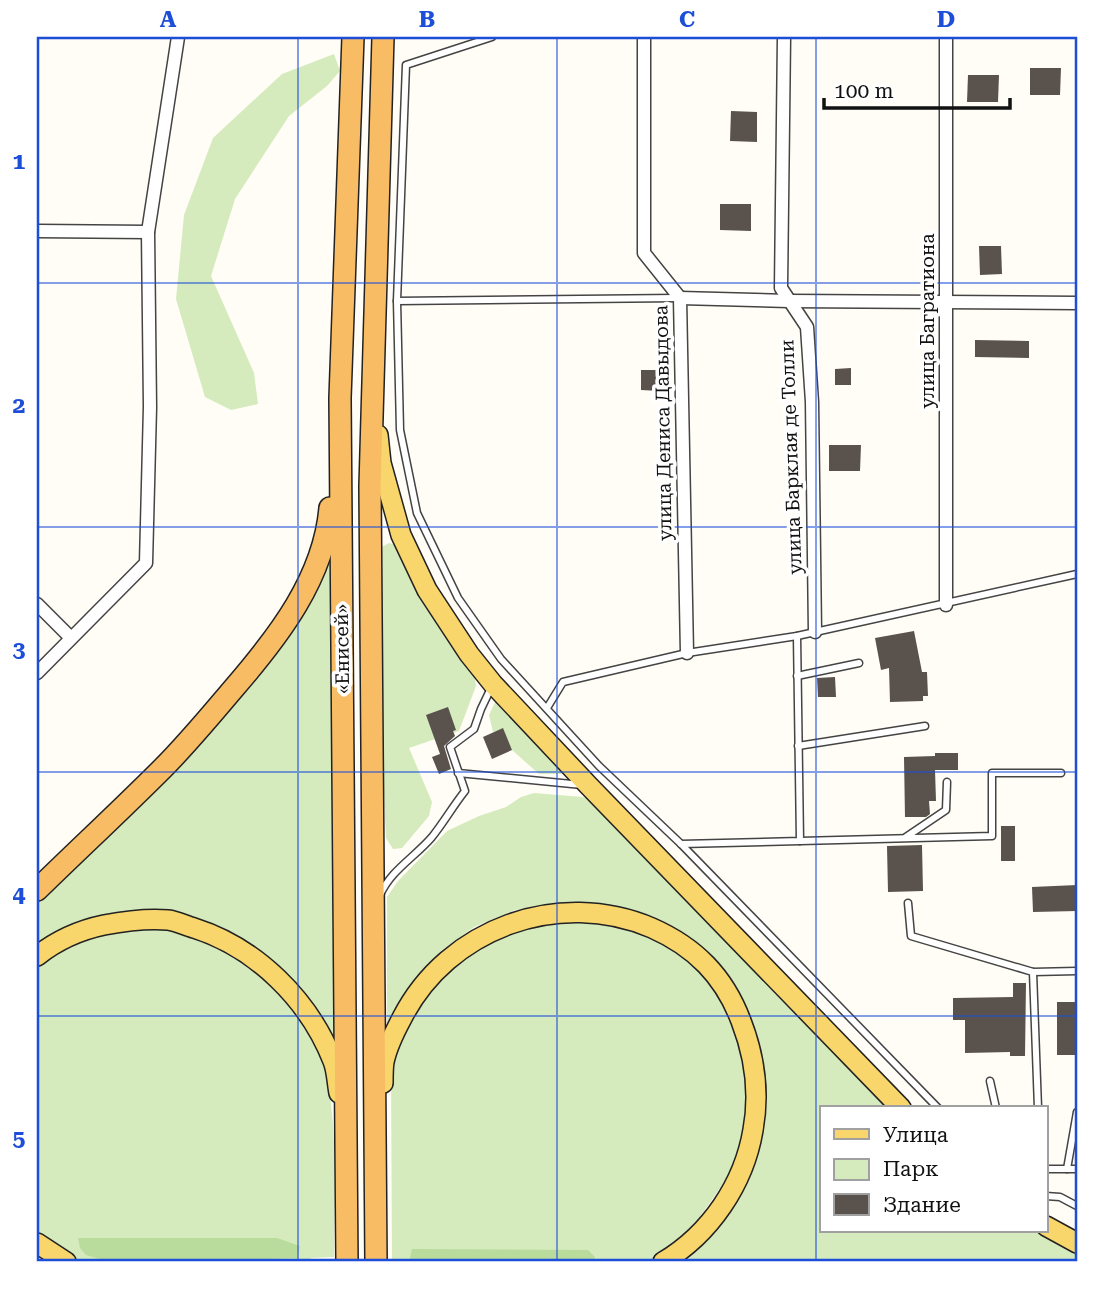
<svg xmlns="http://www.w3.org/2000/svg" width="1114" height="1299" font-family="'Roboto Serif',serif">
<rect width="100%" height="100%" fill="#fffdf5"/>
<!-- green -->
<g fill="#d5ebbd">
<path d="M334,54L340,71L327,86L289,116L235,199L211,276L254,373L258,404L231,410L205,397L176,299L184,215L213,138L282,74Z"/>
<path d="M389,543L397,545L478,674L475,678L476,686L459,731L409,748L432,802L429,816L402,848L393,849L386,838L376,623L380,548Z"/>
<path d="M336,547L341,1050L256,950L127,912L85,920L37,946V897L299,611Z"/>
<path d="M497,698L572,774H539L512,750L503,729L493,732L489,715Z"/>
<path d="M534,793L583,797L597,803L893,1108H822V1231H1039L1077,1251V1262H677L696,1247L765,1100L703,952L561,905L515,910L474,927L441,951L406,995L387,1033V897L398,881L447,831L479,816L506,807L521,797Z"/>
<path d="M562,919L621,928L662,942L692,963L713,986L730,1019L743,1061L748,1097L743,1143L726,1180L699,1218L668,1254L654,1262H409V1260H392L391,1074L401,1037L416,1009L450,962L484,937Z"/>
<path d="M127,927C155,928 184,928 210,941C258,963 308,1017 326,1067C330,1078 330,1092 331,1104C337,1155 334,1206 334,1257L311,1258V1262H82L72,1258L37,1230V965L85,935Z"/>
</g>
<!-- forest -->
<g fill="#b9dc9c">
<path d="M78,1238H277L300,1246L298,1258L185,1262H109L86,1255L80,1248Z"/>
<path d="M412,1249L588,1250L595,1257L593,1262H409Z"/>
</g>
<!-- building -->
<g fill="#5a524d">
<path d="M1030,68H1061L1060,95H1030Z"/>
<path d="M968,75H999L998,102H967Z"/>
<path d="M731,111L757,112V142L730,141Z"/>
<path d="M720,204H751V231L720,230Z"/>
<path d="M979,246H1001L1002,274L980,275Z"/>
<path d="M975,340L1029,341V358L975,357Z"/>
<path d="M851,368V385H835V369Z"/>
<path d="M641,370H660V391L641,390Z"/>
<path d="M829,445H861L860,471H829Z"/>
<path d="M914,631L922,672H927L928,696H923V701L890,702L889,668L881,670L875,638Z"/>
<path d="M835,677L836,697H818L817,678Z"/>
<path d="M448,707L456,730L453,731L455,736L444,746L451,769L439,774L432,757L440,754L426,715Z"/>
<path d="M503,728L512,750L492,759L483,737Z"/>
<path d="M935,753H958V770H935L936,801H929L930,814L926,817H905L904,757L935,756Z"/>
<rect x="1001" y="826" width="14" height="35"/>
<path d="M922,845L923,891L888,892L887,846Z"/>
<path d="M1077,885V911L1033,912L1032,887Z"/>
<path d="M1013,983H1026L1025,1056H1010V1052L965,1053V1020H953V998L1013,997Z"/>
<rect x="1057" y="1002" width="20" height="53"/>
</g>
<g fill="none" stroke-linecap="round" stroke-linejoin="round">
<!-- service casing -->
<g stroke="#444" stroke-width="9">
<g id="service">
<path d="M492,37L406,65L397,301L400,430L417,513L458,598L501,659L599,766L681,844L938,1108"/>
<path d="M397,301L678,298"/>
<path d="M797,676L859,663"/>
<path d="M547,708L563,682L687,653L797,636L1077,574"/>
<path d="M798,746L925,726"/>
<path d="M458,773L582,785"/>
<path d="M906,837L946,810L947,782"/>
<path d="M800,841L992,836V773H1061"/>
<path d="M681,844L800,841L797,636"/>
<path d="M380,895C391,870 415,857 432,837C444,822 453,806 465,791L450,747L474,729L481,709L492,686"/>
<path d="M908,903L911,936L1033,972L1038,1108"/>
<path d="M1033,972L1077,971"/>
<path d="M990,1081L996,1108"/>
<path d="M1046,1169H1077"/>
<path d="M1067,1169L1077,1112"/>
<path d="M1046,1196L1060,1197L1077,1206"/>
</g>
</g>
<!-- minor casing -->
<g stroke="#444" stroke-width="15">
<g id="minor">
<path d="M644,37V253L680,298L687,653"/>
<path d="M784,37L781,288L807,327L812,402L815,632"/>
<path d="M37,231L148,232"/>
<path d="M680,298L789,301L1077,303"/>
<path d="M37,604L71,638"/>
<path d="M946,605V37"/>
<path d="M37,673L146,563L150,407L148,232L178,37"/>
</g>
</g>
<!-- primary casing -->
<g stroke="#222" stroke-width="22">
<g id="primary">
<path d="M378,435L381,463L401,535L427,590L469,654L493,684L589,786L901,1108"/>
<path d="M37,956C56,941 80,930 104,925C125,921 147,918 168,920C177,921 186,926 194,928C257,948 309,1000 333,1061C337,1071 337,1083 339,1093"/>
<path d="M383,1083C383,1076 383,1068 384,1062C387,1047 395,1031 402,1018C448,928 559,888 652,928C695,947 724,976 741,1021C755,1057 760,1092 753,1130C744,1184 710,1234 663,1262"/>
<path d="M1046,1226L1077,1243"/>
<path d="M37,1243L66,1262"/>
</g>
</g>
<!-- trunk casing -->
<g stroke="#222" stroke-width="24">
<g id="trunk">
<path d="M37,890C79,849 122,809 163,768C188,743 211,715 234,688C278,637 324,578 330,508"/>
<path d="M347,1262L340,398L353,37"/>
<path d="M376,1262L370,486L383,37"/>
</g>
</g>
<!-- service -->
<use href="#service" stroke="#fff" stroke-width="6"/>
<!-- minor -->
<use href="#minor" stroke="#fff" stroke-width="12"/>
<!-- primary -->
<use href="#primary" stroke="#f9d66b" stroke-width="19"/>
<!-- trunk -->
<use href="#trunk" stroke="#f7bc64" stroke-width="21"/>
</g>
<!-- grid -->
<path fill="none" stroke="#1d4ed8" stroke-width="2" stroke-opacity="0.55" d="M298,37V1262M557,37V1262M816,37V1262M37,283H1077M37,527H1077M37,772H1077M37,1016H1077"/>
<g text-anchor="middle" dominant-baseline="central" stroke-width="7" stroke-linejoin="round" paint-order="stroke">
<!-- street labels -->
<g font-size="19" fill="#111" stroke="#fff">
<text transform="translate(927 321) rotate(-90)">улица Багратиона</text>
<text transform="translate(663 423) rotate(-91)">улица Дениса Давыдова</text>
<text transform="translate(791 457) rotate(-92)">улица Барклая де Толли</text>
<text transform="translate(342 649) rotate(-91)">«Енисей»</text>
</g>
</g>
<!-- border -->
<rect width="1114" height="1299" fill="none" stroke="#ffffff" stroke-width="77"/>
<!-- legend -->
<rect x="820" y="1106" width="228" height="126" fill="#ffffff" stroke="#a0a0a0" stroke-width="2"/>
<rect x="834" y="1129" width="35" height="10" fill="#f9d66b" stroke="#a0a0a0" stroke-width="2"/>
<text x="883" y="1142" font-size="21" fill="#111111">Улица</text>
<rect x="834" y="1159" width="35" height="21" fill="#d5ebbd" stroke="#a0a0a0" stroke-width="2"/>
<text x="883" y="1176" font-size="21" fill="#111111">Парк</text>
<rect x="834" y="1194" width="35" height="21" fill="#5a524d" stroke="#a0a0a0" stroke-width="2"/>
<text x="883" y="1212" font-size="21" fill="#111111">Здание</text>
<!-- scale -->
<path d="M824 98v10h186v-10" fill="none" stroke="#111111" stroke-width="3.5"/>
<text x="834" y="98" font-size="21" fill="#111111" stroke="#ffffff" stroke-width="5" paint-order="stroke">100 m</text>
<rect x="38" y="38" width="1038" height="1222" fill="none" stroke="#1d4ed8" stroke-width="2.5"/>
<g font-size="23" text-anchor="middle" font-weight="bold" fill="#1d4ed8">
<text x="168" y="27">A</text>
<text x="427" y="27">B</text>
<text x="687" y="27">C</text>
<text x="946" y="27">D</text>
<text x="19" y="169">1</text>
<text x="19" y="413">2</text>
<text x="19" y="657">3</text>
<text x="19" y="902">4</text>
<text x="19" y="1146">5</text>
</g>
</svg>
